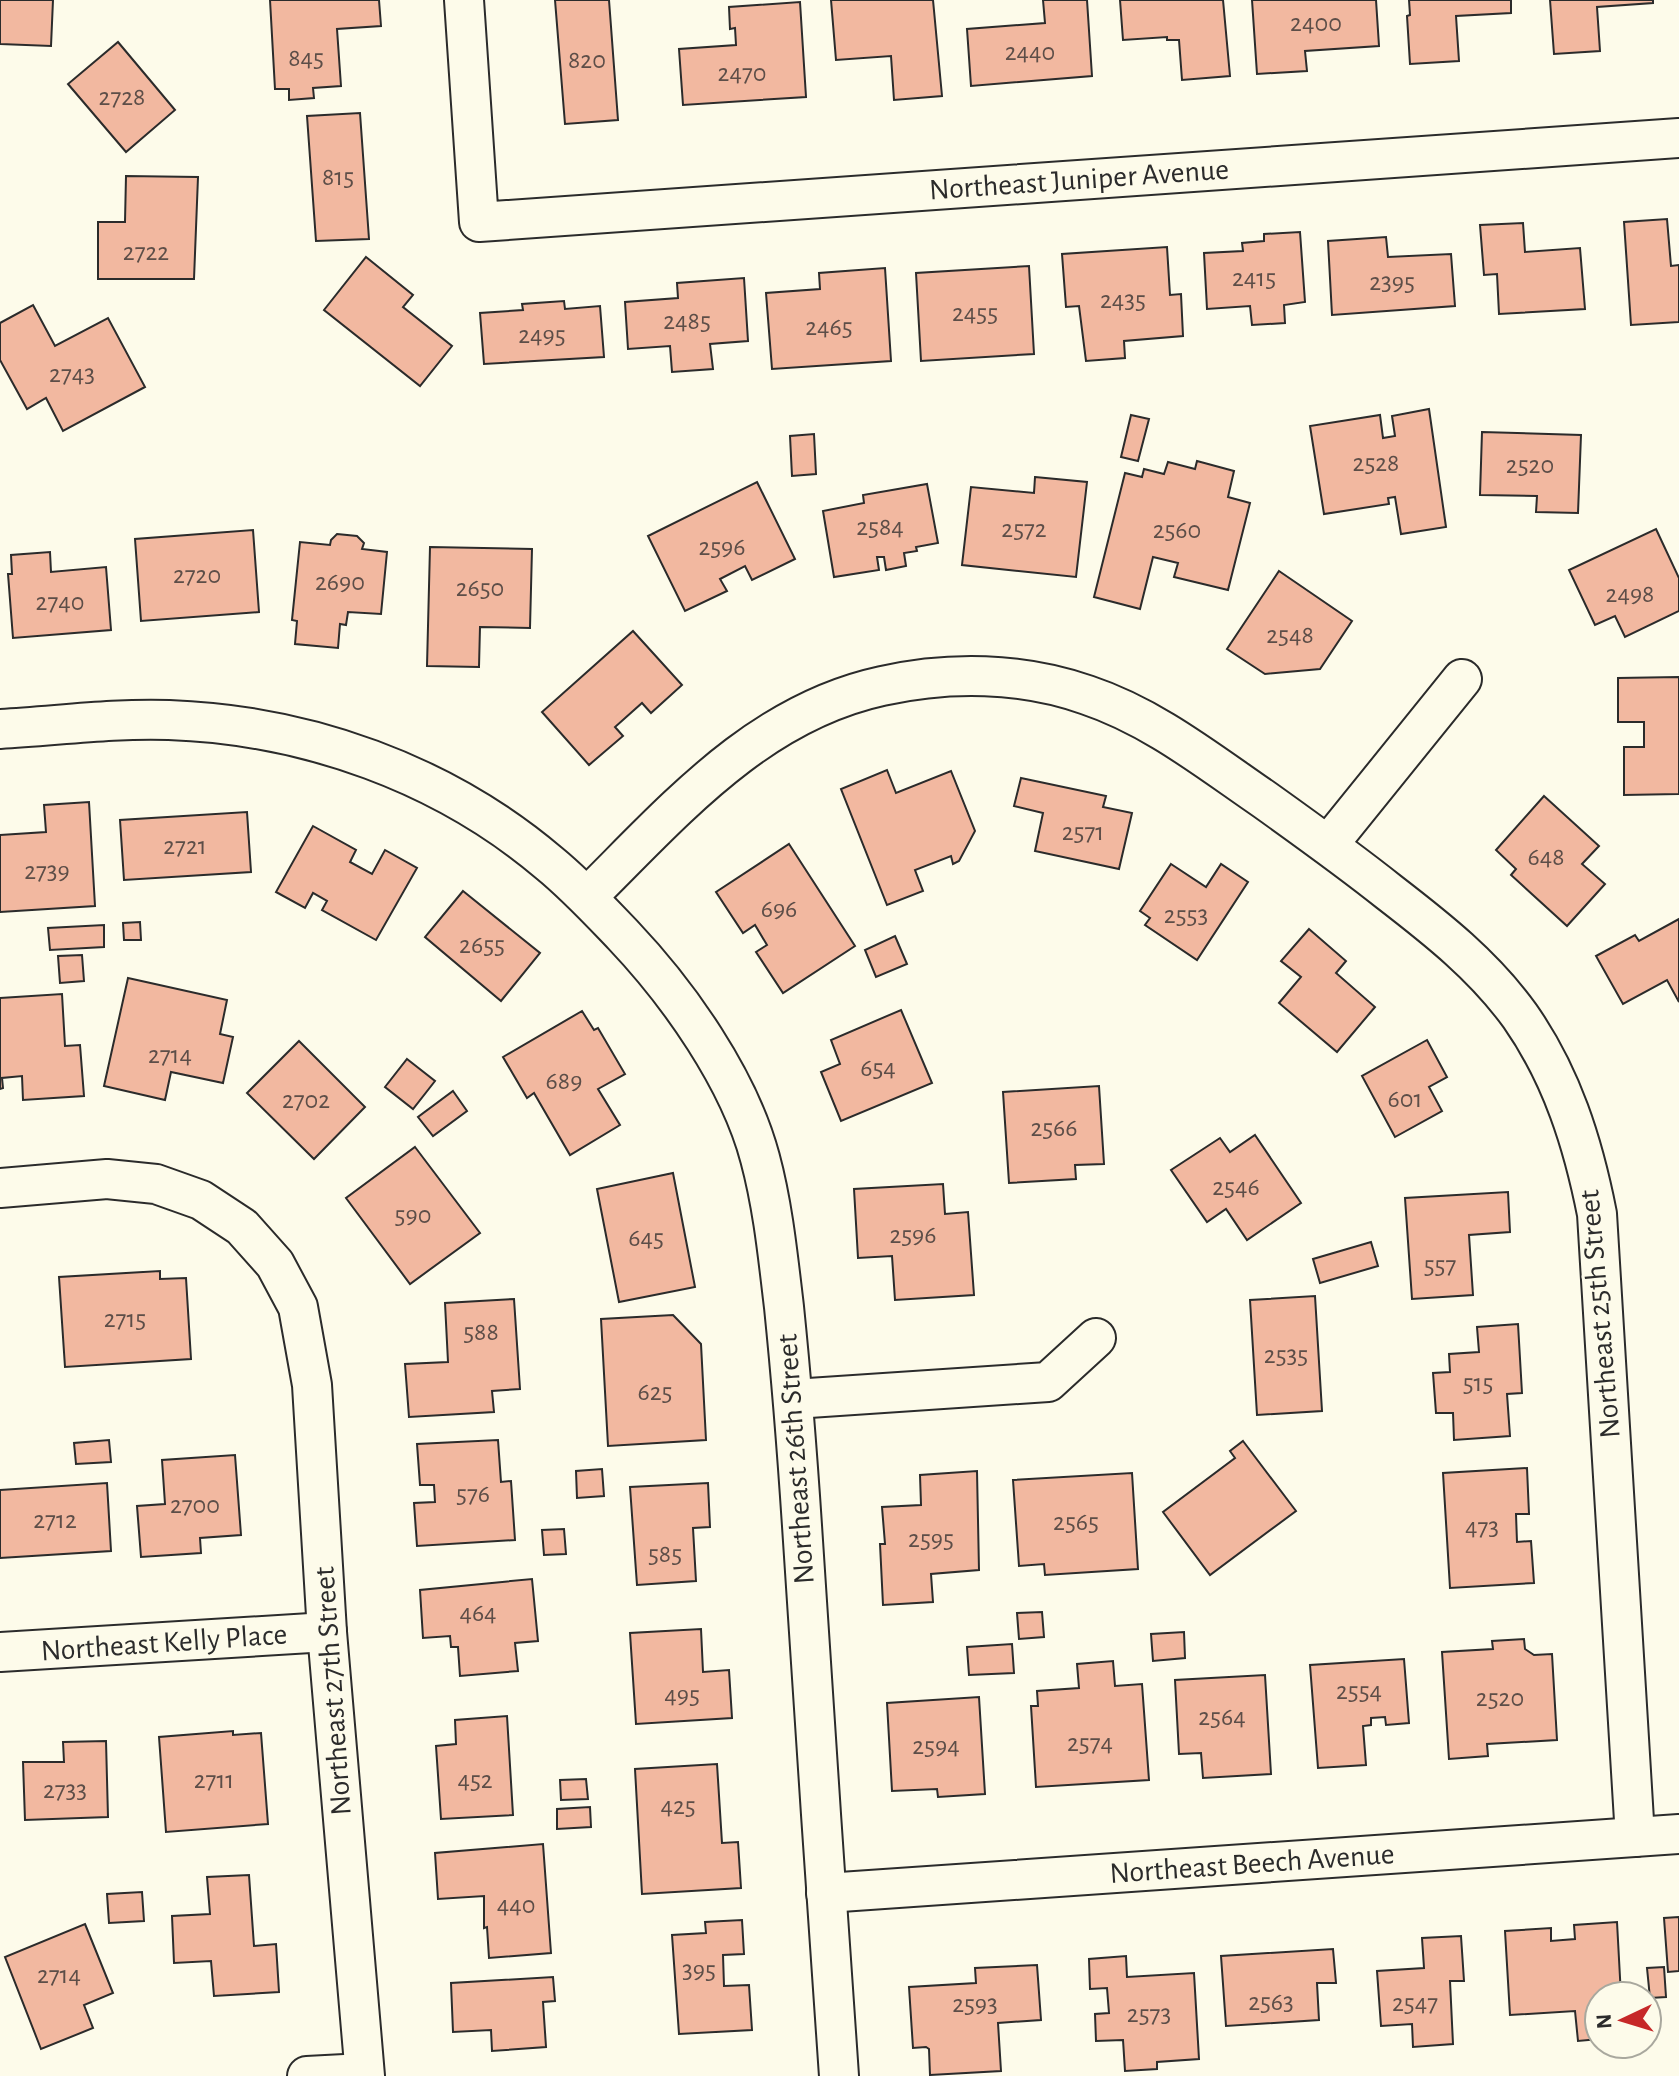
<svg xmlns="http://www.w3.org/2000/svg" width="1679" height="2076" font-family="'Alegreya Sans',sans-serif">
<rect width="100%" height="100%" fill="#fdfbea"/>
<!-- building -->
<g fill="#f2b8a0" stroke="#2b2b2b" stroke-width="2">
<path d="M0,0H53L51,46L0,44Z"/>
<path d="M270,0H379L381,26L337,29L341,86L313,88L314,98L289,100V89H275Z"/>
<path d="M555,0H609L618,120L565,124Z"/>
<path d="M831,0H933L942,96L894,100L891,56L836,60Z"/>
<path d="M1043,0H1087L1092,76L971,86L967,29L1045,23Z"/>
<path d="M1120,0H1223L1230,76L1182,80L1179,40H1167V37L1123,40Z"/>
<path d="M1252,0H1376L1379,46L1305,51L1307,71L1257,74Z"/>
<path d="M1409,0H1511V13L1456,16L1459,61L1410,64L1407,16L1410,15Z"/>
<path d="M1550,0H1653V3L1597,7L1600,51L1554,54Z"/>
<path d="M800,2L806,97L683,105L679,49L736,45L735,28L730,29L729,7Z"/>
<path d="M118,42L175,110L126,152L68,84Z"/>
<path d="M360,113L369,239L316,241L307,116Z"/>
<path d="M126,176L198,177L194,279H98V222H125Z"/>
<path d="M1667,219L1671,266L1679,265V322L1631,325L1624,222Z"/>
<path d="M1523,223L1525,252L1580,248L1585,309L1499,314L1497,274L1484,275L1480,225Z"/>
<path d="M1300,232L1305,302L1284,305L1285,323L1252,325L1250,306L1207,309L1204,253L1243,251L1242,243L1264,241V234Z"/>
<path d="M1386,237L1388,257L1451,254L1455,306L1332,315L1328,241Z"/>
<path d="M1167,247L1170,295L1181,294L1183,336L1124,341L1125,358L1086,361L1079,306L1066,307L1062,254Z"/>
<path d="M366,257L413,295L403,307L452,346L420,386L324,310Z"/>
<path d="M1029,266L1034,354L921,361L916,273Z"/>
<path d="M885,268L891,361L772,369L766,293L820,289L819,273Z"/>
<path d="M744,278L748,341L710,344L713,369L672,372L670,346L628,349L625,302L678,298L677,283Z"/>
<path d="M564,301L565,309L600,306L604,357L484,364L480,313L523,310L522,304Z"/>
<path d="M33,305L55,346L108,318L145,387L63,431L46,398L27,409L0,360V323Z"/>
<path d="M1429,409L1446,527L1401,534L1395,497L1388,498L1389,504L1324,514L1310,426L1380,415L1383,438L1395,436L1392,416Z"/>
<path d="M1131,415L1149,419L1138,461L1121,457Z"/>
<path d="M1482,432L1581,435L1578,513L1536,512L1537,496L1480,495Z"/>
<path d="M814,434L816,474L792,476L790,436Z"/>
<path d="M1197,461L1234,471L1228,497L1250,503L1228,590L1174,577L1178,563L1153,557L1140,609L1094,597L1125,473L1142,477L1144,469L1164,474L1168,462L1195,469Z"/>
<path d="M1035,477L1087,482L1076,577L962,565L971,487L1034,493Z"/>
<path d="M757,482L795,559L752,580L745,566L720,579L727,591L685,611L648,536Z"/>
<path d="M927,484L938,543L916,547L917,551L904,553L906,566L886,570L884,557H877L879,570L834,577L823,511L864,503L863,495Z"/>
<path d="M1656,529L1679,578V611L1625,637L1615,616L1595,625L1569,570Z"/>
<path d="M253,530L259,612L141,621L135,539Z"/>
<path d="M337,534L357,536L364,543L362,549L387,552L381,614L348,612L346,625L340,624L338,648L295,644L297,621L292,620L300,542L330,545L331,540Z"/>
<path d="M430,547L532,549L530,628L480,627L479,667L427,666Z"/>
<path d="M50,552L51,572L106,567L111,630L13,638L8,574H12L11,555Z"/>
<path d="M1279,571L1352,621L1320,669L1265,674L1227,649Z"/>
<path d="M633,631L682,685L651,713L642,703L615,727L623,736L589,765L542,712Z"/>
<path d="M1679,677V794L1624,795V747H1644V722H1618V678Z"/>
<path d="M887,770L896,793L951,771L975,831L959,861L953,864L951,856L915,870L923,891L887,905L841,789Z"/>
<path d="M1021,778L1106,796L1103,807L1132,813L1119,869L1035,851L1043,813L1014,806Z"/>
<path d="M1544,796L1599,846L1582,864L1605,884L1567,926L1511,875L1516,869L1496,850Z"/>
<path d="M89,802L95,906L0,912V835L46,832L44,805Z"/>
<path d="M247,812L251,872L124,880L120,820Z"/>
<path d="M313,826L356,850L350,862L372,874L385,850L417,868L376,940L322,910L327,901L313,893L305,908L276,892Z"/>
<path d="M789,844L855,946L783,993L756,952L767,945L755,925L743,933L716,892Z"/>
<path d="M1171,864L1206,887L1221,864L1248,882L1197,960L1145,925L1150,918L1140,911Z"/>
<path d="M463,891L540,953L501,1001L425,937Z"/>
<path d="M1679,919V1002L1667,980L1623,1004L1596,956L1635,935L1639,941Z"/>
<path d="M140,922L141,940H124L123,923Z"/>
<path d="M104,925V947L50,950L48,928Z"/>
<path d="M1309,929L1346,961L1336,973L1375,1007L1337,1052L1279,1003L1301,977L1281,961Z"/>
<path d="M895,936L907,964L876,977L865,950Z"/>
<path d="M82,955L84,981L60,983L58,956Z"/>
<path d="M128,978L227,1000L220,1034L233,1037L223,1083L171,1072L165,1100L104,1086Z"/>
<path d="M62,994L65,1046L80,1045L84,1096L23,1100L22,1076L2,1078L3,1088L0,1089V998Z"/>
<path d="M901,1010L932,1083L841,1121L821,1072L840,1064L831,1040Z"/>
<path d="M582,1011L594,1030L598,1028L625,1074L598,1089L620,1125L570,1155L534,1093L527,1098L503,1057Z"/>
<path d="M1427,1040L1447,1077L1429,1087L1442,1111L1395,1137L1362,1076Z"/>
<path d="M299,1041L365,1107L314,1159L247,1093Z"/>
<path d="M407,1059L435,1081L413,1109L385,1087Z"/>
<path d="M1099,1086L1104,1164L1075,1165L1076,1179L1009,1183L1003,1092Z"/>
<path d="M453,1091L467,1111L433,1136L418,1117Z"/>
<path d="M1255,1135L1301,1203L1247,1240L1226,1209L1207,1222L1171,1170L1220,1138L1230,1152Z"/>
<path d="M415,1147L480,1233L410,1284L346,1198Z"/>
<path d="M673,1173L695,1287L619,1302L597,1189Z"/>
<path d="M943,1184L945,1214L968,1212L974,1295L895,1300L892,1256L858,1258L854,1189Z"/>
<path d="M1508,1192L1510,1232L1469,1235L1473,1295L1412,1299L1405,1198Z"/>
<path d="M1371,1242L1378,1266L1320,1283L1313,1259Z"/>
<path d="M160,1271V1279L186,1278L191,1359L65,1367L59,1277Z"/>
<path d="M1315,1296L1322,1411L1257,1415L1250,1300Z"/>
<path d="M514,1299L520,1389L492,1391L494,1412L409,1417L405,1364L448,1362L445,1303Z"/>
<path d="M673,1315L701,1344L706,1440L608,1446L601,1319Z"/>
<path d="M1518,1324L1522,1393L1507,1394L1510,1436L1454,1440L1453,1413H1436L1433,1373L1450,1372L1449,1354L1479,1352L1477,1327Z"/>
<path d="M109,1440L111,1462L76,1464L74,1443Z"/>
<path d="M498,1440L501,1482L511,1481L515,1540L417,1546L414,1503L435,1502L434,1485H420L417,1444Z"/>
<path d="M1243,1441L1296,1511L1210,1575L1163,1512L1235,1458L1230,1451Z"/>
<path d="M235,1455L241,1535L200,1538L201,1553L141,1557L137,1506L165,1504L162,1460Z"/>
<path d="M1527,1468L1529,1514H1516L1517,1542L1531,1541L1534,1583L1450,1588L1443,1473Z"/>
<path d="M602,1469L604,1496L577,1498L576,1471Z"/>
<path d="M977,1471L979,1570L931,1574L933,1602L883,1605L880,1544H885L882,1507L921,1505L920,1475Z"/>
<path d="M1132,1473L1138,1569L1045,1575L1044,1564L1019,1566L1013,1480Z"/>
<path d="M107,1483L111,1551L0,1558V1490Z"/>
<path d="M708,1483L710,1527L693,1528L696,1581L637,1585L630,1487Z"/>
<path d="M564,1529L566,1554L544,1555L542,1530Z"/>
<path d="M532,1579L538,1641L515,1643L518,1671L460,1676L458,1647H451L450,1636L423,1638L420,1590Z"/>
<path d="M1042,1612L1044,1637L1019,1639L1017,1613Z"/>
<path d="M701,1629L703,1672L729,1670L732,1718L636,1724L630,1633Z"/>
<path d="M1184,1632L1185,1658L1153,1661L1151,1634Z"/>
<path d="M1524,1639L1525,1649L1534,1655L1552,1654L1557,1740L1487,1744L1488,1756L1449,1759L1442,1652L1493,1649L1492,1641Z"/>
<path d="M1012,1644L1014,1673L969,1675L967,1647Z"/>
<path d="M1404,1659L1409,1723L1386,1725L1385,1717L1371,1718V1725L1363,1726L1366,1765L1318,1768L1310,1665Z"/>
<path d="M1113,1661L1115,1686L1142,1684L1149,1780L1036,1787L1031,1706H1038L1037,1691L1079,1688L1077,1664Z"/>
<path d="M1265,1675L1271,1774L1203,1778L1201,1753L1179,1754L1175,1680Z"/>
<path d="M979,1697L985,1794L938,1797L937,1789L892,1791L887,1703Z"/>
<path d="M507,1716L513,1815L441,1819L436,1746L456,1744L455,1720Z"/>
<path d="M233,1731V1735L261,1733L268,1824L166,1832L159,1737Z"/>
<path d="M106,1741L108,1817L25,1820L23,1762H64L63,1742Z"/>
<path d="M717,1764L722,1843L738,1842L741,1888L642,1894L635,1769Z"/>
<path d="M586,1779L588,1799L561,1800L560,1780Z"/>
<path d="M590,1807L591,1827L557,1829V1809Z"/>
<path d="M543,1844L551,1953L489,1958L487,1927L484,1928V1896L438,1899L435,1853Z"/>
<path d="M249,1875L254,1946L276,1944L279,1992L214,1996L211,1961L174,1963L172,1916L210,1914L207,1877Z"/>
<path d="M142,1892L144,1921L109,1923L107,1894Z"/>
<path d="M1679,1917V1971L1668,1972L1664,1918Z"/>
<path d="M742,1920L744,1954L723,1955L724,1986L749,1985L752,2030L679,2034L672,1935L706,1933L705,1922Z"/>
<path d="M1617,1922L1621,1996H1599V2039L1578,2041L1575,2011L1510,2015L1505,1931L1551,1928V1941L1575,1939L1574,1925Z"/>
<path d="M85,1924L113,1993L84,2005L93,2028L41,2049L5,1957Z"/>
<path d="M1461,1936L1464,1981H1450L1453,2044L1413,2047L1412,2024L1381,2026L1377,1971L1424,1968L1422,1938Z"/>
<path d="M1333,1949L1336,1983H1317L1319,2020L1226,2026L1221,1956Z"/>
<path d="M1126,1956L1127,1977L1194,1973L1199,2059L1157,2062V2069L1125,2071L1123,2040L1096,2041L1095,2014L1109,2013L1107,1988L1090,1989L1089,1959Z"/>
<path d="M1037,1965L1041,2020L998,2023L1001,2071L930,2075L929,2049L926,2047L913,2048L909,1987L976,1983L975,1968Z"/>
<path d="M1664,1967L1666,1997L1650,1998L1647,1968Z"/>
<path d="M553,1977L555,2001L543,2002L546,2047L492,2051L491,2030L453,2032L451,1983Z"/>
</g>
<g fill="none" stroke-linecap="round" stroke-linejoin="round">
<!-- street casing -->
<g stroke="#2b2b2b" stroke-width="42">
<g id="street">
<path d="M464,0L479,222L1679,138"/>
<path d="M0,729C56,726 113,718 169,720C307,725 443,773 549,863C576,885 599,910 623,935C679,994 739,1079 760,1158C773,1206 778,1257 784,1307C792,1385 798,1463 803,1541C815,1719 826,1898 839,2076"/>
<path d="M1328,845L1462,679"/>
<path d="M587,897C674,811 757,713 882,686C949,671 1022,672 1087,695C1153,717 1208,761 1265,800C1307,830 1349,860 1389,892C1437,929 1484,966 1520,1016C1562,1076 1583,1143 1597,1214L1635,1837"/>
<path d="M0,1188L107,1179L156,1184L201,1200L242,1227L275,1264L298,1307L312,1385L327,1632L365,2076"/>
<path d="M794,1399L1048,1382L1096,1338"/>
<path d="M0,1652L327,1632"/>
<path d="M826,1893L1679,1834"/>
<path d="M307,2076L364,2073"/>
</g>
</g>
<!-- street -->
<use href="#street" stroke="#fdfbea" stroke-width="38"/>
</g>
<g text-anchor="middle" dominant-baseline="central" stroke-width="6" stroke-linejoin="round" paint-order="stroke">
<!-- number labels -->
<g font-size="26" fill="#5d4e48">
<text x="1316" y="23">2400</text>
<text x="1030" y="52">2440</text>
<text x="306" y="58">845</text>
<text x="587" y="60">820</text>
<text x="742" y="73">2470</text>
<text x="122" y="97">2728</text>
<text x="338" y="177">815</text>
<text x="146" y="252">2722</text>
<text x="1254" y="278">2415</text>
<text x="1392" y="282">2395</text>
<text x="1123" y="300">2435</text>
<text x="975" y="313">2455</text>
<text x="687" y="321">2485</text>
<text x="829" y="327">2465</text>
<text x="542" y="335">2495</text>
<text x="72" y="374">2743</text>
<text x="1376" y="463">2528</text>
<text x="1530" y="465">2520</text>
<text x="880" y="527">2584</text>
<text x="1024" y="529">2572</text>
<text x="1177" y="530">2560</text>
<text x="722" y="547">2596</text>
<text x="197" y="575">2720</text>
<text x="340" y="582">2690</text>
<text x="480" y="588">2650</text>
<text x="1630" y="594">2498</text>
<text x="60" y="602">2740</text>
<text x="1290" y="635">2548</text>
<text x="1083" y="832">2571</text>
<text x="185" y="846">2721</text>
<text x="1546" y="857">648</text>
<text x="47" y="871">2739</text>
<text x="779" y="909">696</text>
<text x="1186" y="915">2553</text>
<text x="482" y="945">2655</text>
<text x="170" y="1055">2714</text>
<text x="878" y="1068">654</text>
<text x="564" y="1081">689</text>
<text x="1405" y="1099">601</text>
<text x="306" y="1100">2702</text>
<text x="1054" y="1128">2566</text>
<text x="1236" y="1187">2546</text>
<text x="413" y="1215">590</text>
<text x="913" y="1235">2596</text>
<text x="646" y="1238">645</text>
<text x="1440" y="1265">557</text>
<text x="125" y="1319">2715</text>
<text x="481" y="1332">588</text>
<text x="1286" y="1355">2535</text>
<text x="1478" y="1383">515</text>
<text x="655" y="1392">625</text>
<text x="473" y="1494">576</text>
<text x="195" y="1505">2700</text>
<text x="55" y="1520">2712</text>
<text x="1076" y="1522">2565</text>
<text x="1482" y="1527">473</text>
<text x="931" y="1539">2595</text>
<text x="665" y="1554">585</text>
<text x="478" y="1613">464</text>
<text x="1359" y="1691">2554</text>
<text x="682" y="1695">495</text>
<text x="1500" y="1698">2520</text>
<text x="1222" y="1717">2564</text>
<text x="1090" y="1743">2574</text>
<text x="936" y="1746">2594</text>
<text x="214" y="1780">2711</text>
<text x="475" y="1780">452</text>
<text x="65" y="1790">2733</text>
<text x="678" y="1806">425</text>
<text x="516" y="1905">440</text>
<text x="699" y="1970">395</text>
<text x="59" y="1975">2714</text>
<text x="1271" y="2002">2563</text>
<text x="1415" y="2003">2547</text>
<text x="975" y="2004">2593</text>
<text x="1149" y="2014">2573</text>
</g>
<!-- street labels -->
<g font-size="30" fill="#2b2b2b" stroke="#fdfbea">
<text transform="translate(1079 180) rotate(-4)">Northeast Juniper Avenue</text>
<text transform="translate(1600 1314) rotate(-95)">Northeast 25th Street</text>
<text transform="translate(796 1459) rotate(-94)">Northeast 26th Street</text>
<text transform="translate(164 1643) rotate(-4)">Northeast Kelly Place</text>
<text transform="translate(333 1691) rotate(-94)">Northeast 27th Street</text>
<text transform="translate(1252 1864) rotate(-4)">Northeast Beech Avenue</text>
</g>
</g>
<!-- north arrow -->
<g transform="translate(1623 2020) rotate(266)"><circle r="38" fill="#fdfbea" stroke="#a9a89e" stroke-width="2"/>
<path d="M0-6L14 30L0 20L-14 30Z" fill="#c62828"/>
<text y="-12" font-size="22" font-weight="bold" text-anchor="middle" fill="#2b2b2b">N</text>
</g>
</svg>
